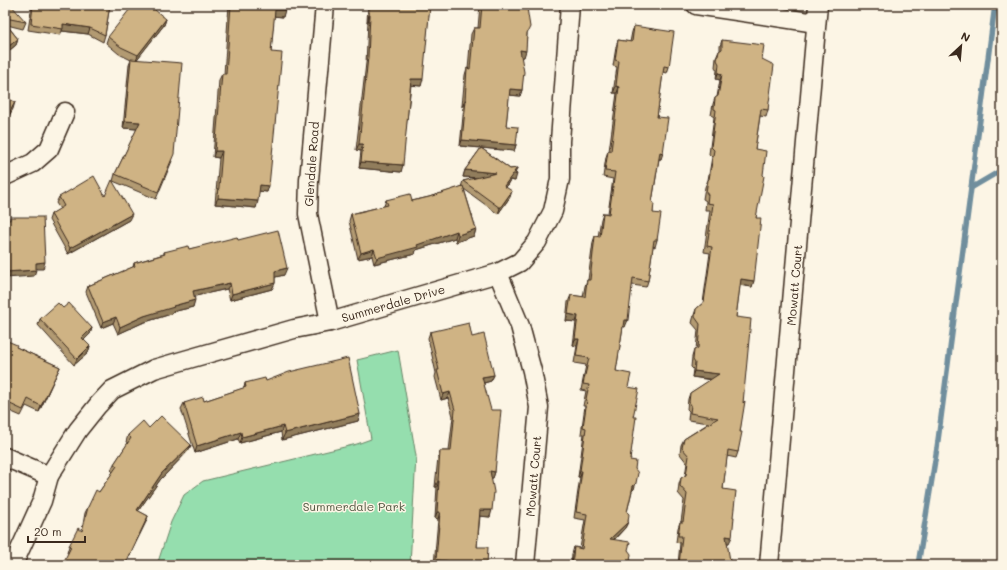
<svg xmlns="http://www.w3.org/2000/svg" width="1007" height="570" font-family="Mali,sans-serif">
<rect width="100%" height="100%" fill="#fcf5e5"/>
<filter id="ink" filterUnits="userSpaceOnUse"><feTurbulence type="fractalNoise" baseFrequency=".025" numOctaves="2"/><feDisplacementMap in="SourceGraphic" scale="8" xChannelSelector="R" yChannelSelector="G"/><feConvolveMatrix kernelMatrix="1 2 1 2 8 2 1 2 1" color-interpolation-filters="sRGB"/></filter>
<g filter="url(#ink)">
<!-- green -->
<path fill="#95deae" stroke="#688466" d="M398,350L416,456L410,565H157L171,522L184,495L203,481L357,444L371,439L357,360Z"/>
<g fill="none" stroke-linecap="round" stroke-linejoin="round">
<!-- stream -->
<g stroke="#6f8e9d" stroke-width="5.5">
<path d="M971,188L1000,171L1002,169"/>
<path d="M918,565L937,448L995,5"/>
</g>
<!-- minor casing -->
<g stroke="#3b2a1e" stroke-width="21">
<g id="minor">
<path d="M325,5L309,180L308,214L330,322"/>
<path d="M696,5L816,23"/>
<path d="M5,176L33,163L49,149L65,112"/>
<path d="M498,273L520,326L532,371L539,407L525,565"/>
<path d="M5,457L49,476"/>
<path d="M13,565L42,501L49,476L78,430L98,405L112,390L154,369L185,360L294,329L330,322L498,273L520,262L537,242L553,211L560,179V141L570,5"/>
<path d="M769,565L818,5"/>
</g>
</g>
<!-- minor -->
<use href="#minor" stroke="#fcf5e5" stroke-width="18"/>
</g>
<!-- wall -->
<g fill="#b29a72" stroke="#3b2a1e">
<path d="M5,5L26,22L23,29L7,25L18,39L16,45L5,54Z"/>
<path d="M32,5H110L105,35L103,42L88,34L62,31L60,35L28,30Z"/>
<path d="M229,5H285L283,17L274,16L271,52L267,192L259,191L256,208L215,204L219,158L213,157L219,80L222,74H224Z"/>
<path d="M368,5H430L421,86L411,85L401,172L359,168L361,151L356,150L366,63L368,22H367Z"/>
<path d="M480,5H527V35L524,57H521L522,90L520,96L509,95L506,126L516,145L514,151L481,148L510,169L517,168L515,173V181L510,180L506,187L510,197L498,214L464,189L476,229L474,236L456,242L455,238L416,250L415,254L374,264L372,256L358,259L349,221L351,214L384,206L386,200L412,201L429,197L461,187L463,181L476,178L463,177L465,170L481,148L460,146L464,106H462L465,75L467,68L468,69L471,34L474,28H478Z"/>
<path d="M166,19L164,25L137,59L172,161L156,199L113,181L115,174L137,129L123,128L129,65L131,60L119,54L106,43L108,37Z"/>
<path d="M634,26L669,67L667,73L663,72L657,117L661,159H659L652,202L653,213L657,240L655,247L653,246L648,281L646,287L632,285L625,327L623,326L616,371L628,387L633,417L630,460L635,469L634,489L632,491L627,512L628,522L625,528L614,540L628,550L630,562L629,565H571L572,554L574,547L580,548L585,520L574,518L580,477H578L584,434H581L585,406H583L586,391L581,390L586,365L574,363L577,346L573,345L576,322L566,321L568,302L571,295L583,297L585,286L587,280H588L593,242L595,236L598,237L601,219L603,213H608L613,179L603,177L606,157L608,151H609L617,93H613L617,67L613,66L616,47L618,40L630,42L632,32Z"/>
<path d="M722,40L762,59L768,110L766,117L760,116L755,149L756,218L752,287L740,285L736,317L743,403L738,452L736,458L727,456L723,489L729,543H727L730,565H678L680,543L676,542L678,528L680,522H681L684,500L678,493L679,484L681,478L685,476L687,463L680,454L681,445L684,439L709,423L688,420L689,411L687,409L688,399L690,393L711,380L692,377L693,369L691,367L692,357L694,350L696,349L698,330L692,323L694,315L696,309L703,303L710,253L704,252L710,210H705L706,201L703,199L705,187L708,180L712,157L709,154L713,125L714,117L711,115L713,104L715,98L717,97L720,80L716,79L717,70L715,67L716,58L719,51L720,50V46Z"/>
<path d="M105,196L129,220L68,254L49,220L51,214L60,209L56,203L59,197Z"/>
<path d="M238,240L284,275L275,277V283L272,289L230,300L227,289L195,296L193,307L172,312L171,314L142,323L118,334L113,323L101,328L86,292L88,286L133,267L134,263L164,254V252L189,249Z"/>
<path d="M63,308L92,328L90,334L84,340L90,346L88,353L74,365L38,325L40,319Z"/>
<path d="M430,332L472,337L494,375L491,381L484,383L495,472L493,478H491L490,517L480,516L477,547L487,565H434L438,519L435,518L437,487H435L438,457L440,451H449L453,416L448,398L441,400L435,377L436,373L428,338Z"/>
<path d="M5,340L16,347L60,367L57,373L39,412L26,406L21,416L5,409Z"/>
<path d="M266,381L360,414L358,421L282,440L281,432L240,443L238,439L195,453L181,409L184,403L204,401L244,388L245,383Z"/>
<path d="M149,428L191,445L188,451L160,480L138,511L148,516L146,522L68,553H67L69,546L82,530L85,513L88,507L99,492L113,472L111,470L114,464L128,443L126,442L128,435Z"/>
</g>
<!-- shaded-wall -->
<g fill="#917d5c" stroke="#3b2a1e">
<path d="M275,10H285L283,17L272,16Z"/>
<path d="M369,15H370L368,22H367Z"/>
<path d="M166,19L164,25L135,62L138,55Z"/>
<path d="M63,24L90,28L88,34L62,31Z"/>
<path d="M18,39L16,45L5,54V49Z"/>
<path d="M520,50L526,51L524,57H518Z"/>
<path d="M718,73L722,74L720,80L716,79Z"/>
<path d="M411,79H423L421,86L409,85Z"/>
<path d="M616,86L619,87L617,93H613Z"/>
<path d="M510,89L522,90L520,96L508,95Z"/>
<path d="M465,100H466L464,106H462Z"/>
<path d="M15,102L13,109L5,123V121Z"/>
<path d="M125,121L140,122L137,129L123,128Z"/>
<path d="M462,140L516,145L514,151L460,146Z"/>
<path d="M359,144H363L361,151L356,150Z"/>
<path d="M215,151H222L219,158L213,157Z"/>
<path d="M660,152L663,153L661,159H657Z"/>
<path d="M361,162L403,165L401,172L359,168Z"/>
<path d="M517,168L515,174H517L515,181L510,180L502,192L504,186Z"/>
<path d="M465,170L496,173L494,179L463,177Z"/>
<path d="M260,185L269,186L267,192L258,191Z"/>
<path d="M512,191L510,197L498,214L500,208Z"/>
<path d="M218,198L258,201L256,208L215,204Z"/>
<path d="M132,214L129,220L68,254L70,248Z"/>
<path d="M476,229L474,236L456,242L458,235Z"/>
<path d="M457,231L455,238L416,250L415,254L374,264L377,258Z"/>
<path d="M374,249L372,256L358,259L361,253Z"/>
<path d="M45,262L43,269H34L36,263Z"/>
<path d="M287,268L284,275L272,278L275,271Z"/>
<path d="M36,270L34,276L5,278V272Z"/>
<path d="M741,279L754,281L752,287L738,285Z"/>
<path d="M230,283L227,289L191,297L193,291Z"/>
<path d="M275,283L272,289L230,300L232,294Z"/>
<path d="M195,300L193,307L172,312L171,314L142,323L118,334L120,327L144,316L173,306Z"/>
<path d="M568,314L578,316L576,322L566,321Z"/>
<path d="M116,317L113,323L101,328L103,322Z"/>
<path d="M624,320H628L625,327L621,326Z"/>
<path d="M92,328L90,334L80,344L82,338Z"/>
<path d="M575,339H579L577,346L573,345Z"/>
<path d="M90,346L88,353L74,365L77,359Z"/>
<path d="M60,367L57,373L39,412L41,406Z"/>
<path d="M694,371L719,374L717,380L692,377Z"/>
<path d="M494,375L491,381L480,384L482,377Z"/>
<path d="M450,392L448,398L441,400L443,394Z"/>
<path d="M360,414L358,421L282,440L285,433Z"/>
<path d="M283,426L281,432L240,443L242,437Z"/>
<path d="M241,432L238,439L195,453L197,446Z"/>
<path d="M191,445L188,451L160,480L134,517L137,510L162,473Z"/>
<path d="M490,471L495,472L493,478H488Z"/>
<path d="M580,471H582L580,477H578Z"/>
<path d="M438,481H439L437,487H435Z"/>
<path d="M636,483L634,489L630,492L633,486Z"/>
<path d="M480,510H492L490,517L478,516Z"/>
<path d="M437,512H440L438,519L435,518Z"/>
<path d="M148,516L146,522L125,565Z"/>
<path d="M628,522L625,528L608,545L610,539Z"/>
<path d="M726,536L732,537L729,543H724Z"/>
<path d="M436,560L447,561L446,565H434Z"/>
</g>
<!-- building -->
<g fill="#cfb384" stroke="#3b2a1e">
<path d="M5,5H11L26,22L5,18Z"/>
<path d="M33,5H110L105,35L90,28L63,24V29L31,24Z"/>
<path d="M133,5H149L166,19L138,55L121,47L108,37Z"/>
<path d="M231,5H285V10H275L271,52L282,53L269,186L260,185L258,201L218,198L222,151H215L222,74H226Z"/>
<path d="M370,5H430L423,79H411L403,165L361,162L363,144H359L368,57L370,15H369Z"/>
<path d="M482,5H527V8L530,27L527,33L526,51L520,50L524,72L522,90L510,89L506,126L518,127L516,145L462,140L466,100H465L467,68L470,69L474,28H480Z"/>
<path d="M5,23L18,39L5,49Z"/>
<path d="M634,26L674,32L669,67L664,66L657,117L668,118L663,153L660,152L652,202L654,203L653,213L661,214L657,240H654L648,281L633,278L628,320H624L616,371L631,374L628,387L639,389L633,417H636L630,460L636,461L635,469L638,473L636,483L633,486L627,512L629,514L628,522L610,539L630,542L628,550L631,554L630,562L626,565H572L574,547L582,549L587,514L576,512L582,471H580L586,428L583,427L587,400L586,399L589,385L583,384L589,358L576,356L579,339H575L578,316L568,314L571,295L585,297L587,280H590L595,236L600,237L603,213L609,214L615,172L605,171L608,151H611L619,87L616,86L619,61L615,60L618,40L632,42Z"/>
<path d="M722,40L764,45L762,59L774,65L768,110L761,109L755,149L766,151L763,175L764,176L756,218H761L754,281L741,279L736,317L751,319L743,403L745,401L740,432H742L738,452L728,450L723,489L736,491L733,517H734L732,537L726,536L730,561V565H679L682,536H678L680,522H683L687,494L680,486L681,478L686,475L689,456L682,448L684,439L718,418L690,413L691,405L689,402L690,393L719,374L694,371L695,363L693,360L694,350L698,348L700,324L695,317L696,309L704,302L712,247L707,246L713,204L707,203L708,195L706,192L708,180L709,179L714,150L711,147L715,118L716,110L714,109L715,98L718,96L722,74L718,73L719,64L717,60L719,51L722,49Z"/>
<path d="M131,59L182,63L174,154L158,192L115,174L140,122L125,121Z"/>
<path d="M5,97L15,102L5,121Z"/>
<path d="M481,148L510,169L517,168L514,172L517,174H513L504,186L512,191L500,208L463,181L496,173L465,170Z"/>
<path d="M94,176L105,196L112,180L132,214L70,248L51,214L64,206L59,197Z"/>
<path d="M463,186L476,229L458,235L457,231L417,245L418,247L377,258L374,249L361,253L351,214L388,205L386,200L410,194L412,201L429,197Z"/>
<path d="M10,217H43L45,262L36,263V270L5,272V219L10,220Z"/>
<path d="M278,230L287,268L275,271V283L232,294L230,283L193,291L195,300L173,306L174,307L144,316L120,327L116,317L103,322L88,286L135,266L134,263L165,254L164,252L188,246L189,249L237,237L238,240Z"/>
<path d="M58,303L63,308L69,303L92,328L82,338L90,346L77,359L40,319Z"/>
<path d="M469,323L472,337L484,334L494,375L482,377L491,410H501L495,472L490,471L494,492L492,510H480L477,547H488L487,565H446L447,561L436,560L440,512H437L439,481H438L440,451H451L455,410L450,392L443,394L437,370H439L430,332Z"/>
<path d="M5,340L17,345L16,347L60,367L41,406L28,399L23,410L6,402L7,401L5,400Z"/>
<path d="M348,358L360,414L285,433L283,426L242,437L241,432L197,446L184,403L203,397L204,401L246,387L245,383L265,378L266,381L289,372Z"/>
<path d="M161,416L191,445L162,473L137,510L148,516L125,565H62L71,547L69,546L78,528L82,531L88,507L96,490L99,492L117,466L114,464L131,438L128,435L143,421L149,428Z"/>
</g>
</g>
<g text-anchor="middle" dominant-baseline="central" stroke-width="3" stroke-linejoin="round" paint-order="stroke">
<!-- street labels -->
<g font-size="12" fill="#3b2a1e" stroke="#fcf5e5">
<text transform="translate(311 164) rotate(-86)">Glendale Road</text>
<text transform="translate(794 285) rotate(-85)">Mowatt Court</text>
<text transform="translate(393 303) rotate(-16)">Summerdale Drive</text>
<text transform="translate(533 476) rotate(-85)">Mowatt Court</text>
</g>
<!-- park labels -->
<g font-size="12" fill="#525742" stroke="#fcf5e5">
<text x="354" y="506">Summerdale Park</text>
</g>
</g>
<!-- margin -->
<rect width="1007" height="570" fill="none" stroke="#fcf5e5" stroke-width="20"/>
<rect x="10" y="10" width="987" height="550" fill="none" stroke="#3b2a1e" stroke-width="1.5" filter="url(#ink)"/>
<!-- north arrow -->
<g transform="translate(961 46) rotate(26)" stroke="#fcf5e5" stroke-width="3" paint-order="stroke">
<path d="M0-3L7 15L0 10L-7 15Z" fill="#3b2a1e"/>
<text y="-6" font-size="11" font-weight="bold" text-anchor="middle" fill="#3b2a1e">N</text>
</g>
<!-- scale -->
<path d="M28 536v6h57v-6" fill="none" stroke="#3b2a1e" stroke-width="2"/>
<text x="34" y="536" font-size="12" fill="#3b2a1e" stroke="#fcf5e5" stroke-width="3" paint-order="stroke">20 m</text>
</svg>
